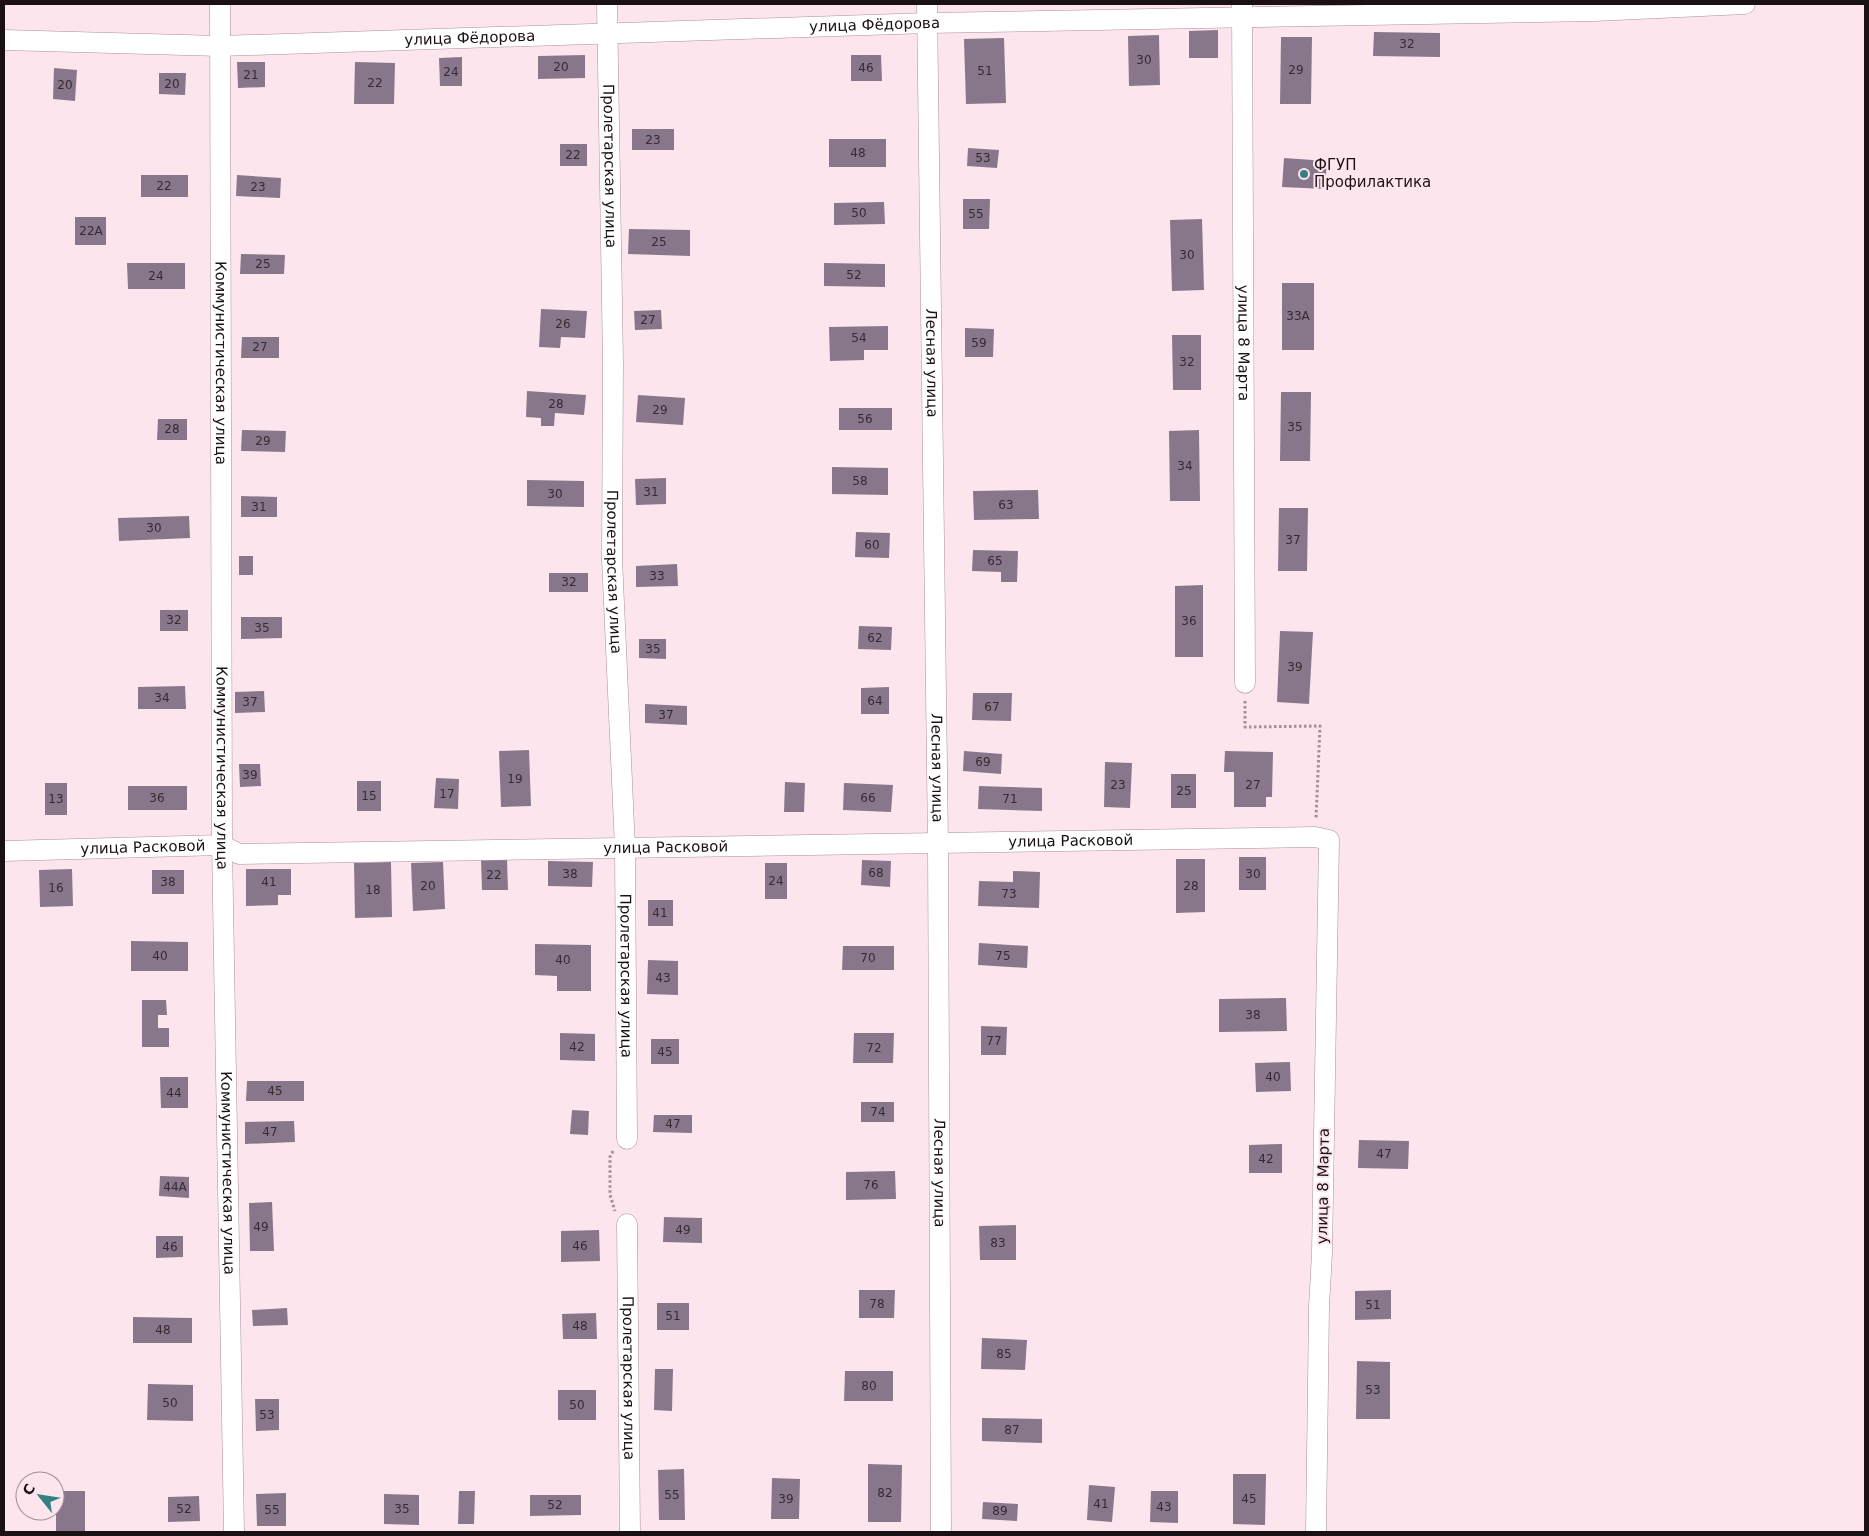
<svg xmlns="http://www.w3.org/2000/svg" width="1869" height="1536" font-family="'DejaVu Sans',sans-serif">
<rect width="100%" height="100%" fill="#fde5ee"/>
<!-- building -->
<g fill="#88778b">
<path d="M1218,30V58H1189V31Z"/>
<path d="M1374,32L1440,33V57L1373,56Z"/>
<path d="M1159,35L1160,85L1129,86L1128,36Z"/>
<path d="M1281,37H1312L1311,104H1280Z"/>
<path d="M1004,38L1006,103L966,104L964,39Z"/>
<path d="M585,55V78L538,79V56Z"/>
<path d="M851,55H881L882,81H851Z"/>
<path d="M462,57V86H440L439,58Z"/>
<path d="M237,62H265V87L238,88Z"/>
<path d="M355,62L395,63L394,104H354Z"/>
<path d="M54,68L77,70L75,101L53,99Z"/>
<path d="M159,73H186L185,95L159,94Z"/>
<rect x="632" y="129" width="42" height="21"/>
<rect x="829" y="139" width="57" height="28"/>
<rect x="560" y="144" width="27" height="22"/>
<path d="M968,148L999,150L997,168L967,166Z"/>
<path d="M1284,158L1327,161L1325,189L1282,187Z"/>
<rect x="141" y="175" width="47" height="22"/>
<path d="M237,175L281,178L280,198L236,196Z"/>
<path d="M963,199H990L989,229H963Z"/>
<path d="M884,202L885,224L834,225V203Z"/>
<rect x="75" y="217" width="31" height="28"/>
<path d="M1202,219L1204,290L1172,291L1170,220Z"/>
<path d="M629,229L690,230V256L628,254Z"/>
<path d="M241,254L285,255L284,274H240Z"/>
<path d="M127,263H185V289H128Z"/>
<path d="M824,263L885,264V287L824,286Z"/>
<rect x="1282" y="283" width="32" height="67"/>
<path d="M541,309L587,311L585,338L561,337L560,348L539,347Z"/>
<path d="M661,310L662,329L635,330L634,311Z"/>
<path d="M888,326V350H864V360L830,361L829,327Z"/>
<path d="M965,328L994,329L993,357H965Z"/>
<path d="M1172,335H1201V390H1173Z"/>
<path d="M242,337H279V358H241Z"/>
<path d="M527,391L586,395L584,415L555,413L554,426H541V418L526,417Z"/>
<path d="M1281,392H1311L1310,461H1280Z"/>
<path d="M638,395L685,398L683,425L636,422Z"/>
<rect x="839" y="408" width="53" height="22"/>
<path d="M158,419H187V440H157Z"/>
<path d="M242,430L286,431L285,452L241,451Z"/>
<path d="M1199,430L1200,501H1170L1169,431Z"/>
<path d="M832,467L888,468V495L832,494Z"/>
<path d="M666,478V504L636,505L635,479Z"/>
<path d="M527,480L584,481V507L527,506Z"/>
<path d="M1038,490L1039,519L974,520L973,491Z"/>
<path d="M241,496L277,497V517H241Z"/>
<path d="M1279,508H1308L1307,571H1278Z"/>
<path d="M189,516L190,538L119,541L118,518Z"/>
<path d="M856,532L890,533L889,558L855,557Z"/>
<path d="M973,550L1018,551L1017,582H1001V572L972,571Z"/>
<rect x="239" y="556" width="14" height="19"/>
<path d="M677,564L678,586L636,587V566Z"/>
<rect x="549" y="573" width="39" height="19"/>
<path d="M1203,585V657H1175V586Z"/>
<rect x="160" y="610" width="28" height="21"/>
<path d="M241,617H282V638L241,639Z"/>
<path d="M859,626L892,627L891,650L858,649Z"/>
<path d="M1280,631L1313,632L1309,704L1277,702Z"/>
<path d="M639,639H666V659L639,658Z"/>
<path d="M185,686L186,709H138V687Z"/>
<path d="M889,687V714H861V688Z"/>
<path d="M264,691L265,712L235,713V692Z"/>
<path d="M973,693H1012L1011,721L972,720Z"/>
<path d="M645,704L687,706V725L645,723Z"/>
<path d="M529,750L531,806L501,807L499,751Z"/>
<path d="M964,751L1002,754L1001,774L963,771Z"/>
<path d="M1225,751L1273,752L1272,797H1266V807H1234V772H1224Z"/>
<path d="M1105,762L1132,763L1130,808L1104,807Z"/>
<path d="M239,764H260L261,786L240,787Z"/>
<rect x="1171" y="774" width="25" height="34"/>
<path d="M436,778L459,779L458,809L434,808Z"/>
<rect x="357" y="781" width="24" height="30"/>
<path d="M785,782L805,783L804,812H784Z"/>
<rect x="45" y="783" width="22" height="32"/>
<path d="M844,783L893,785L891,812L843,810Z"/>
<rect x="128" y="786" width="59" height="24"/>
<path d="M979,786L1042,788V811L978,809Z"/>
<rect x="1239" y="857" width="27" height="33"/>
<path d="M1176,859H1205V912L1176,913Z"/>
<path d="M481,860H507L508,890H482Z"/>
<path d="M862,860L891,861L890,887L861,885Z"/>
<path d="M548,861L593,862L592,887L548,886Z"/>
<path d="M391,862L392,917L355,918L354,863Z"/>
<path d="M443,862L445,909L413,911L411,863Z"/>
<rect x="765" y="863" width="22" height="36"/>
<path d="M72,869L73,906L40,907L39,870Z"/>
<path d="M246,869H291V895H278V905L246,906Z"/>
<rect x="152" y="870" width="32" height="24"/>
<path d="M1013,871L1040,872L1039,908L978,906L979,881L1013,882Z"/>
<rect x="648" y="900" width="25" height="26"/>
<path d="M131,941L188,942V971H131Z"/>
<path d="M979,943L1028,946L1027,968L978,965Z"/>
<path d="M535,944L591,945V991H557V976L535,975Z"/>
<path d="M843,946H894V970H842Z"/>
<path d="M648,960L678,961V995L647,994Z"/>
<path d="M1286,998L1287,1031L1219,1032V999Z"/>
<path d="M142,1000H166L167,1015H158V1028H169V1047H142Z"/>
<path d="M981,1026L1007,1027L1006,1055H981Z"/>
<path d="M560,1033L595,1034V1061L560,1060Z"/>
<path d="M854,1033H894L893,1063H853Z"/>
<rect x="651" y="1039" width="28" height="25"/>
<path d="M1290,1062L1291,1091L1256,1092L1255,1063Z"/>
<path d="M160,1077H188V1108H161Z"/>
<path d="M247,1081H304V1101H246Z"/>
<rect x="861" y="1102" width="33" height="20"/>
<path d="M572,1110L589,1111L588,1135L570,1134Z"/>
<path d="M654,1115H692V1133L653,1132Z"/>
<path d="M294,1121L295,1142L245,1144V1122Z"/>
<path d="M1359,1140L1409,1141L1408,1169L1358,1168Z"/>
<path d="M1282,1144V1173H1249V1145Z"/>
<path d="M895,1171L896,1199L846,1200V1172Z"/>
<path d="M160,1176L189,1177V1198L159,1196Z"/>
<path d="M272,1202L274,1251H250L249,1203Z"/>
<path d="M664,1217L702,1218V1243L663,1242Z"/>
<path d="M1016,1225V1260H980L979,1226Z"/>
<path d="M599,1230L600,1261L561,1262V1231Z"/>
<path d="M156,1236H183V1257L156,1258Z"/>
<path d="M859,1290H895L894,1318H859Z"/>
<path d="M1391,1290V1319L1355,1320V1291Z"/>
<rect x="657" y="1303" width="32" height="27"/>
<path d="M287,1308L288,1325L253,1326L252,1310Z"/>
<path d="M596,1313L597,1339H563L562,1314Z"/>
<path d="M133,1317L192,1318V1343H133Z"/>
<path d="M982,1338L1027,1340L1025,1370L981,1369Z"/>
<path d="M1357,1361L1390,1362V1419H1356Z"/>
<path d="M655,1369H673L672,1411L654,1410Z"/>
<path d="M845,1371H893V1401H844Z"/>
<path d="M148,1384L193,1385V1421L147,1420Z"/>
<rect x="558" y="1390" width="38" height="30"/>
<path d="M255,1399H279V1430L256,1431Z"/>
<path d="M982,1418L1042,1419V1443L982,1441Z"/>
<path d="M868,1464L902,1465L901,1522H868Z"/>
<path d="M684,1469L685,1520H659L658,1470Z"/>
<path d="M1233,1474H1266L1265,1525L1233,1524Z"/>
<path d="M772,1478L800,1479L799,1519H771Z"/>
<path d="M1089,1485L1115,1487L1112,1522L1087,1520Z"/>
<rect x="56" y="1491" width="29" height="41"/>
<path d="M459,1491H475L474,1524H458Z"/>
<path d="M1151,1491H1178V1523L1150,1522Z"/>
<path d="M286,1493V1526H257L256,1494Z"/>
<path d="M384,1494L419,1495V1525L384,1524Z"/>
<path d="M530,1495H581V1515L530,1516Z"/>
<path d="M199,1496L200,1521L168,1522V1497Z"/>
<path d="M983,1502L1018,1504L1017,1521L982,1519Z"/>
</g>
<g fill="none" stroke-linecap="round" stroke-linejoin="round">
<!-- minor casing -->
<g stroke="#ab8f9a" stroke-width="21">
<g id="minor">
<path id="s1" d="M220,4L222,845L234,1532"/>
<path id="s2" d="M607,4L613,362L612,559L625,848L627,1139"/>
<path id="s3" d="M927,4L938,845L941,1532"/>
<path id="s4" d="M1242,4L1245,683"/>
<path id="s5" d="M4,40L220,46L928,23L1594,11L1745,4"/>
<path id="s6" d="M4,851L222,845L239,854L1315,837L1329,840L1322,1253L1319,1307L1316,1532"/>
<path id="s7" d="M627,1224L630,1532"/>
</g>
</g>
<!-- path -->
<g stroke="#a29097" stroke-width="3" stroke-dasharray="2.5 2.5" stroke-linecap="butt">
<path d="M1245,701V727L1320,726L1316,819"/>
<path d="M613,1151L610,1157V1195L615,1211"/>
</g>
<!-- minor -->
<use href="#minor" stroke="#fff" stroke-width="20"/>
</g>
<!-- markers -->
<circle fill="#367f81" stroke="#fde5ee" stroke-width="2" cx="1304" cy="174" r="5"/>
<g text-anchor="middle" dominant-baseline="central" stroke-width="4" stroke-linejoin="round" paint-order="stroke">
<!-- number labels -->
<g font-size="12" fill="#362a32">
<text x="1407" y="44">32</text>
<text x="1144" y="60">30</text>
<text x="561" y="67">20</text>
<text x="866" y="68">46</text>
<text x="1296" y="70">29</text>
<text x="985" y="71">51</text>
<text x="451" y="72">24</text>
<text x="251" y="75">21</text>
<text x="375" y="83">22</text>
<text x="172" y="84">20</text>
<text x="65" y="85">20</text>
<text x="653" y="140">23</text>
<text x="858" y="153">48</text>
<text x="573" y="155">22</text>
<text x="983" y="158">53</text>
<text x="164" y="186">22</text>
<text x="258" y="187">23</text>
<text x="859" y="213">50</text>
<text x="976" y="214">55</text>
<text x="91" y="231">22А</text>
<text x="659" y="242">25</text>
<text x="1187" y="255">30</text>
<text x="263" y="264">25</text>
<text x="854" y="275">52</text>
<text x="156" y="276">24</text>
<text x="1298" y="316">33А</text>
<text x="648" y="320">27</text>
<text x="563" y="324">26</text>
<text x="859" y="338">54</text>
<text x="979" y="343">59</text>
<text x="260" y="347">27</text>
<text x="1187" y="362">32</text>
<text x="556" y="404">28</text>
<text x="660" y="410">29</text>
<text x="865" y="419">56</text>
<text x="1295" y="427">35</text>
<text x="172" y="429">28</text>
<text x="263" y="441">29</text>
<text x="1185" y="466">34</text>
<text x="860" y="481">58</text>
<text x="651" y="492">31</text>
<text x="555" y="494">30</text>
<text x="1006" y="505">63</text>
<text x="259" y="507">31</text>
<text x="154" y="528">30</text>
<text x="1293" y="540">37</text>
<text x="872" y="545">60</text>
<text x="995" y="561">65</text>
<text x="657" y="576">33</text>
<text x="569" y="582">32</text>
<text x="174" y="620">32</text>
<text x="1189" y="621">36</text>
<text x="262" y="628">35</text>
<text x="875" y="638">62</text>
<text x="653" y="649">35</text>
<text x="1295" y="667">39</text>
<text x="162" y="698">34</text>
<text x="875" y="701">64</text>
<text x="250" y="702">37</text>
<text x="992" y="707">67</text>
<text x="666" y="715">37</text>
<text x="983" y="762">69</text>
<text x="250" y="775">39</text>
<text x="515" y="779">19</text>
<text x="1118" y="785">23</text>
<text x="1253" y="785">27</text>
<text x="1184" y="791">25</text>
<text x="447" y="794">17</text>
<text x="369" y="796">15</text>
<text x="157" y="798">36</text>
<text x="868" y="798">66</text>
<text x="56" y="799">13</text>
<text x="1010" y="799">71</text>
<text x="876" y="873">68</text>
<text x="570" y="874">38</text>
<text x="1253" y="874">30</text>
<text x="494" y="875">22</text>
<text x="776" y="881">24</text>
<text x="168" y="882">38</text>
<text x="269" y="882">41</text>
<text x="428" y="886">20</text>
<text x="1191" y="886">28</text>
<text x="56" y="888">16</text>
<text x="373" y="890">18</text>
<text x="1009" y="894">73</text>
<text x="660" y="913">41</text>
<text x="160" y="956">40</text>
<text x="1003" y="956">75</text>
<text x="868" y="958">70</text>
<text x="563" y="960">40</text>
<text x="663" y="978">43</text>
<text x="1253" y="1015">38</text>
<text x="994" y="1041">77</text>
<text x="577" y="1047">42</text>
<text x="874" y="1048">72</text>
<text x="665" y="1052">45</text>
<text x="1273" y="1077">40</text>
<text x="275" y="1091">45</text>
<text x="174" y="1093">44</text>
<text x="878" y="1112">74</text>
<text x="673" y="1124">47</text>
<text x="270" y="1132">47</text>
<text x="1384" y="1154">47</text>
<text x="1266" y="1159">42</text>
<text x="871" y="1185">76</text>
<text x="175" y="1187">44А</text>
<text x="261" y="1227">49</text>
<text x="683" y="1230">49</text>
<text x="998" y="1243">83</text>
<text x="580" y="1246">46</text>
<text x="170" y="1247">46</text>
<text x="877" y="1304">78</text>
<text x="1373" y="1305">51</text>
<text x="673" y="1316">51</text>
<text x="580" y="1326">48</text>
<text x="163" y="1330">48</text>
<text x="1004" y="1354">85</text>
<text x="869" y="1386">80</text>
<text x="1373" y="1390">53</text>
<text x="170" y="1403">50</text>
<text x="577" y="1405">50</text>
<text x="267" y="1415">53</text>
<text x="1012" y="1430">87</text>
<text x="885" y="1493">82</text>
<text x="672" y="1495">55</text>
<text x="786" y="1499">39</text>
<text x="1249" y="1499">45</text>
<text x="1101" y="1504">41</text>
<text x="555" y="1505">52</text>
<text x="1164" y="1507">43</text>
<text x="184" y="1509">52</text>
<text x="402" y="1509">35</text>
<text x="272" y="1510">55</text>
<text x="1000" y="1511">89</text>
</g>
<!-- street labels -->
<g font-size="15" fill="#1b1115" stroke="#fde5ee">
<text stroke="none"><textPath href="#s5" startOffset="871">улица Фёдорова</textPath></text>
<text stroke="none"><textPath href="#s5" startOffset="466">улица Фёдорова</textPath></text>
<text stroke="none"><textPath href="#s2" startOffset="162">Пролетарская улица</textPath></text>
<text stroke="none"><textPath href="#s4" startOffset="339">улица 8 Марта</textPath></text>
<text stroke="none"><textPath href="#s1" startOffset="359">Коммунистическая улица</textPath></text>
<text stroke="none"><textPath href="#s3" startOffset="359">Лесная улица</textPath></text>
<text stroke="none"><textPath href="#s2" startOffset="568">Пролетарская улица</textPath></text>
<text stroke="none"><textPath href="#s1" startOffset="764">Коммунистическая улица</textPath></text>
<text stroke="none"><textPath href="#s3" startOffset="764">Лесная улица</textPath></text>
<text stroke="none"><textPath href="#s6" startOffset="1069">улица Расковой</textPath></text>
<text stroke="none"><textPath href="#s6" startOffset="139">улица Расковой</textPath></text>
<text stroke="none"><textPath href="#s6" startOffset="664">улица Расковой</textPath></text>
<text stroke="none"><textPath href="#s2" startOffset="972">Пролетарская улица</textPath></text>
<text stroke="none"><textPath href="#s1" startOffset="1169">Коммунистическая улица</textPath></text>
<text stroke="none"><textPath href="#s3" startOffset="1169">Лесная улица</textPath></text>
<text transform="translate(1323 1186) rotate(-89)">улица 8 Марта</text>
<text stroke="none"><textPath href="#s7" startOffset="154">Пролетарская улица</textPath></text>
</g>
<!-- poi labels -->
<g font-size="15" fill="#1b1115" stroke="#fde5ee" text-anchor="start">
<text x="1314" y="165">ФГУП<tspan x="1314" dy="17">Профилактика</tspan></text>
</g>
</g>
<!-- border -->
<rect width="1869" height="1536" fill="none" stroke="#1b1115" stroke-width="10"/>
<!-- north arrow -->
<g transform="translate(40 1496) rotate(300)"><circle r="24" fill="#fde5ee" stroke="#a39097"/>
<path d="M0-4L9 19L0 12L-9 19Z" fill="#367f81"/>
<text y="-8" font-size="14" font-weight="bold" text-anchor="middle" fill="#1b1115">С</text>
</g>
</svg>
